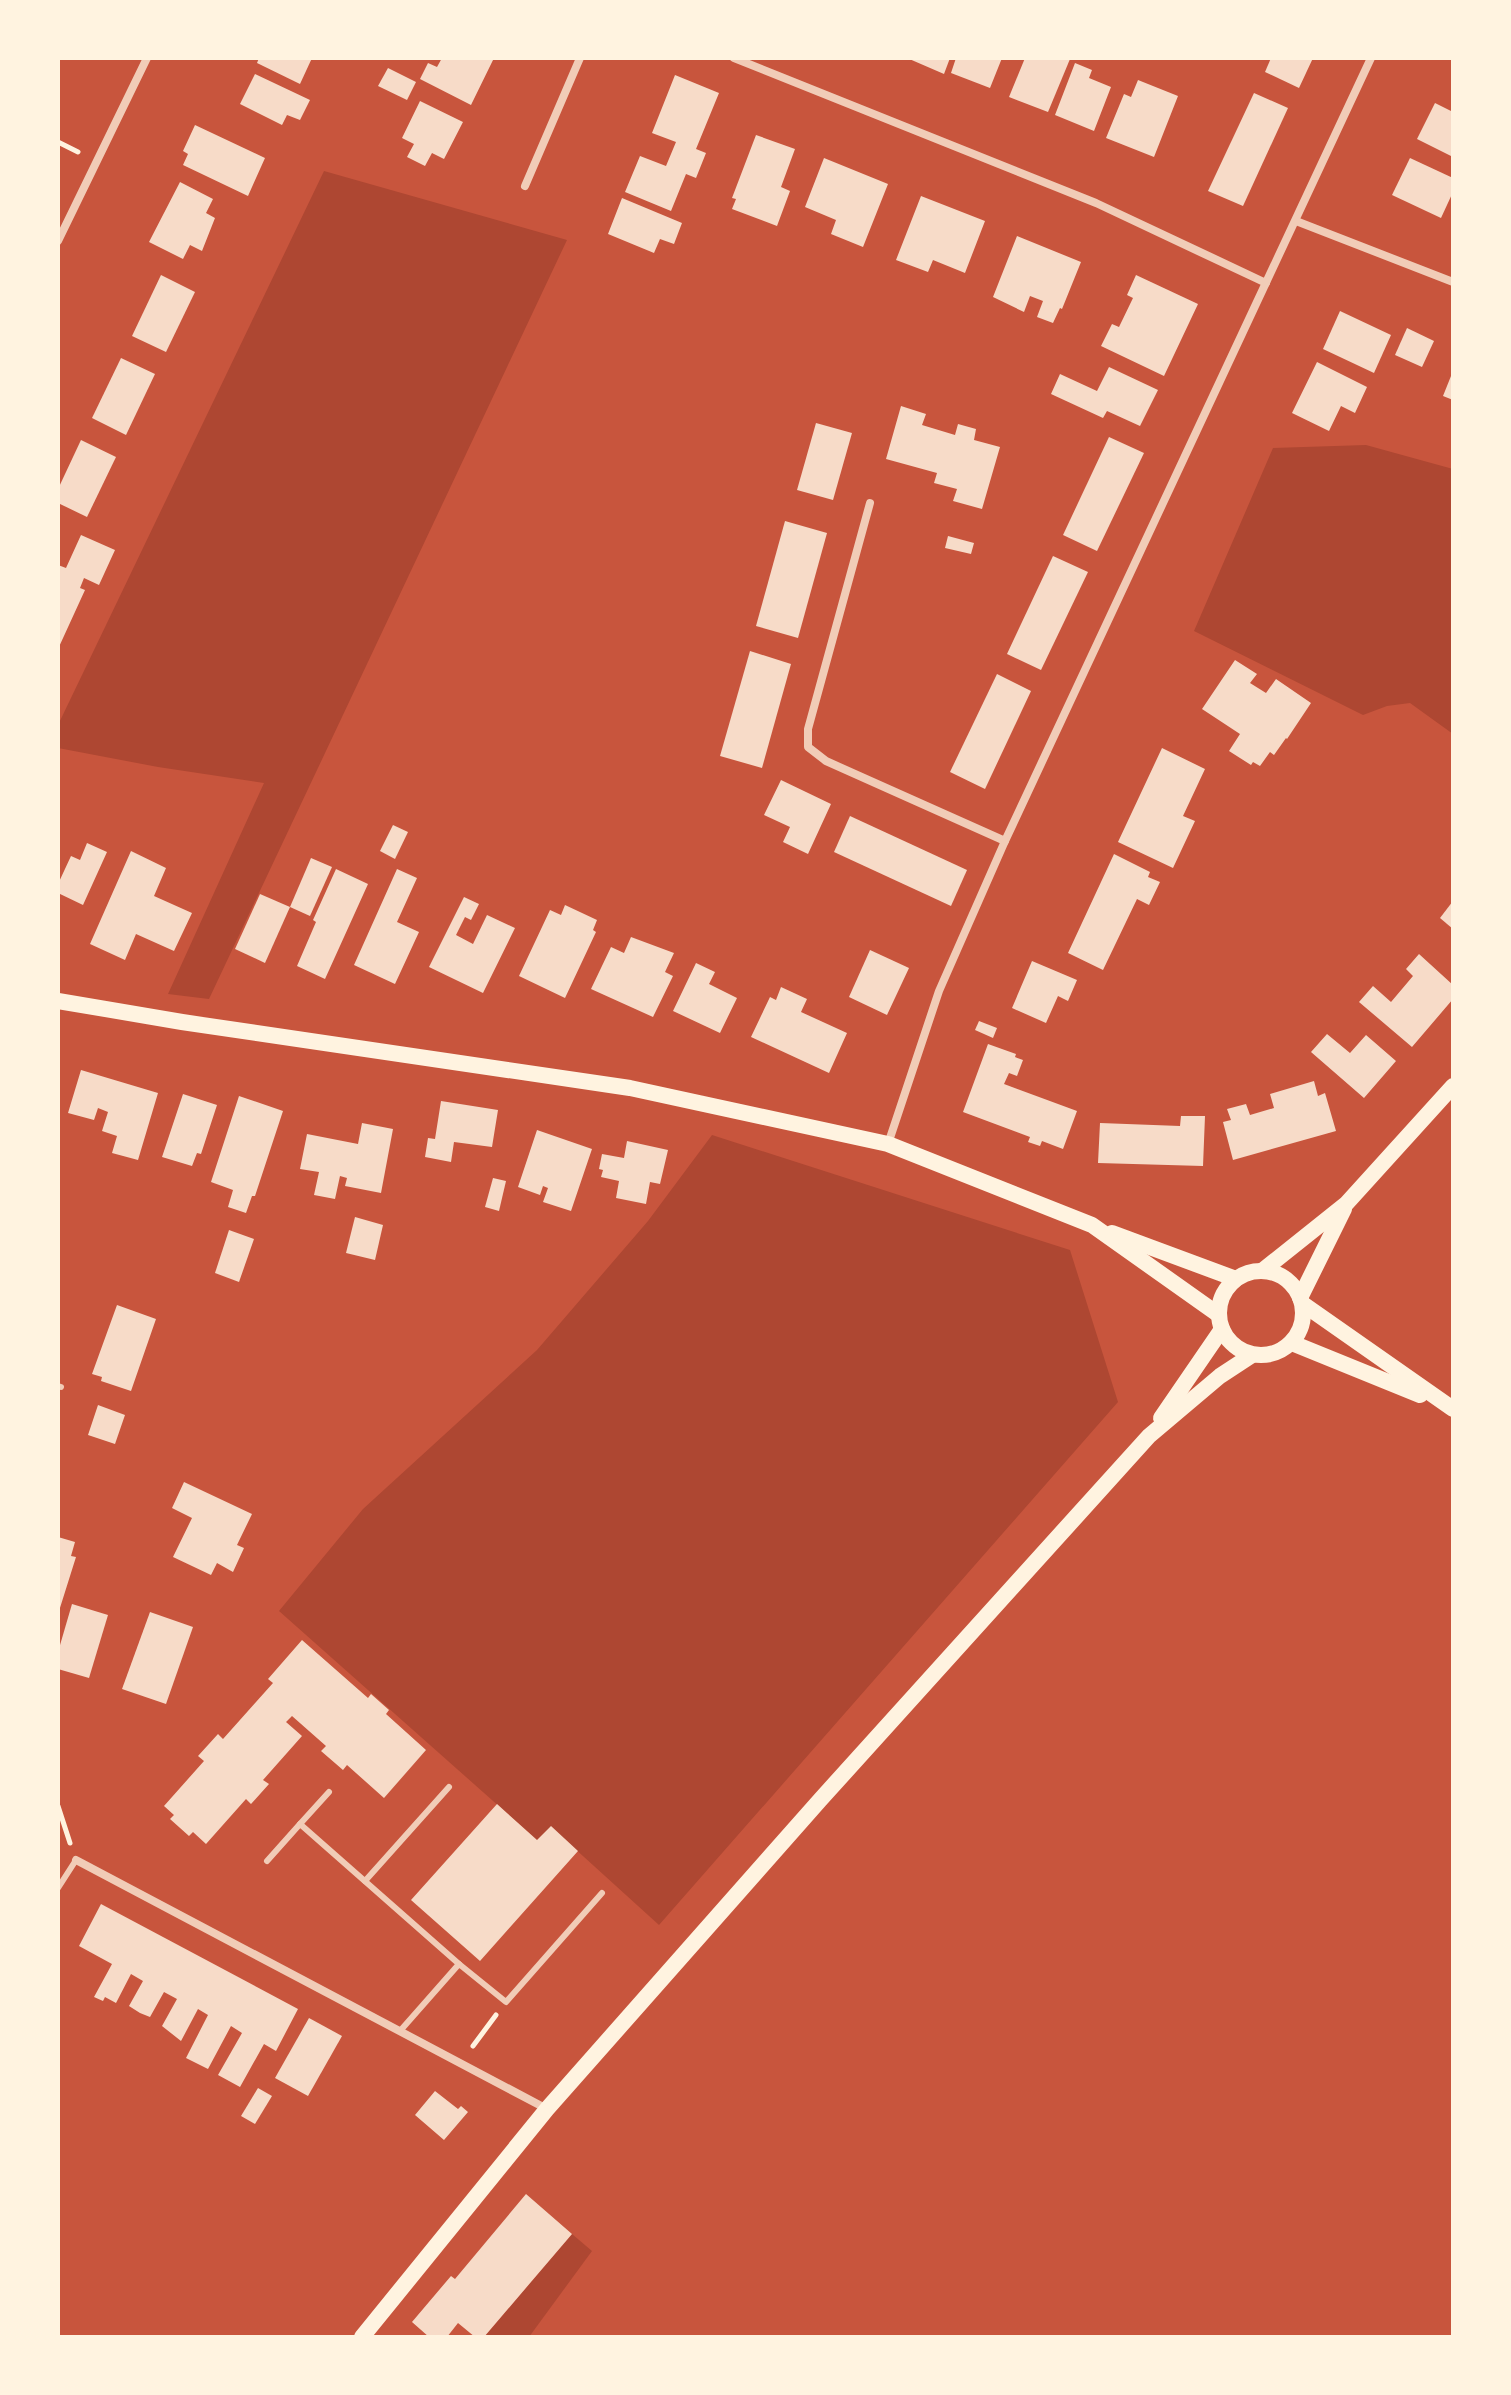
<svg xmlns="http://www.w3.org/2000/svg" width="1511" height="2395" font-family="'Asap Condensed',sans-serif">
<rect width="100%" height="100%" fill="#c8553d"/>
<!-- green -->
<g fill="#ae4732">
<path d="M324,171L567,240L209,999L168,994L264,783L158,767L58,748V725Z"/>
<path d="M1366,445L1453,469V734L1410,703L1387,706L1363,715L1194,631L1273,448Z"/>
<path d="M712,1135L1070,1250L1118,1402L659,1925L551,1827L537,1840L279,1611L363,1509L537,1350L648,1221Z"/>
<path d="M572,2234L592,2251L529,2337H484Z"/>
</g>
<!-- building -->
<g fill="#f7dbc8">
<path d="M259,58H312L300,84L257,63Z"/>
<path d="M442,58H494L471,105L420,79L428,63L437,67Z"/>
<path d="M907,58H950L944,74Z"/>
<path d="M956,58H1002L990,88L951,73Z"/>
<path d="M1025,58L1070,59L1048,112L1009,97Z"/>
<path d="M1271,58H1313L1299,88L1265,72Z"/>
<path d="M1075,63L1092,70L1089,78L1111,87L1094,131L1055,115Z"/>
<path d="M388,68L416,82L407,100L378,86Z"/>
<path d="M255,74L310,100L300,120L287,115L282,125L240,104Z"/>
<path d="M675,75L719,93L696,149L706,153L696,178L686,174L671,211L625,192L640,156L666,166L676,142L652,133Z"/>
<path d="M1138,80L1178,96L1154,157L1106,138L1124,94L1131,97Z"/>
<path d="M1254,93L1288,108L1243,206L1208,191Z"/>
<path d="M420,101L463,122L444,159L432,153L425,166L407,157L414,144L402,138Z"/>
<path d="M1435,103L1453,112V157L1417,139Z"/>
<path d="M195,125L265,158L248,196L183,165L188,154L183,151Z"/>
<path d="M756,135L795,149L781,187L790,191L777,226L732,209L736,199L732,198Z"/>
<path d="M824,158L888,184L863,247L831,234L836,220L805,207Z"/>
<path d="M1410,158L1453,178V192L1441,218L1392,195Z"/>
<path d="M180,182L213,199L206,213L215,218L202,251L190,245L183,259L149,242Z"/>
<path d="M921,196L985,221L965,273L933,260L928,272L896,260Z"/>
<path d="M622,198L682,223L674,244L660,239L654,253L608,234Z"/>
<path d="M1017,236L1081,262L1062,309L1060,308L1053,323L1037,317L1043,301L1030,296L1024,312L993,297Z"/>
<path d="M161,275L195,292L166,352L132,336Z"/>
<path d="M1136,275L1198,304L1164,376L1101,346L1112,324L1119,327L1133,298L1127,295Z"/>
<path d="M1340,311L1391,335L1374,373L1323,349Z"/>
<path d="M1407,328L1434,341L1422,367L1395,355Z"/>
<path d="M121,358L155,374L126,435L92,418Z"/>
<path d="M1317,362L1367,387L1355,413L1341,406L1329,431L1292,413Z"/>
<path d="M1109,367L1158,390L1140,426L1107,411L1103,418L1051,394L1060,374L1097,391Z"/>
<path d="M1453,371V400L1443,396Z"/>
<path d="M901,406L926,414L922,425L955,435L958,424L976,429L974,440L1000,447L982,509L953,501L957,489L934,483L937,473L886,459Z"/>
<path d="M816,423L852,433L833,500L797,490Z"/>
<path d="M1109,437L1144,453L1097,551L1063,535Z"/>
<path d="M81,440L116,457L87,517L58,503V489Z"/>
<path d="M785,521L827,533L798,638L756,626Z"/>
<path d="M81,535L115,550L99,585L84,578L80,588L85,590L58,649V565L66,568Z"/>
<path d="M948,536L974,543L971,554L945,548Z"/>
<path d="M1053,556L1088,572L1041,670L1007,654Z"/>
<path d="M750,651L791,664L762,768L720,756Z"/>
<path d="M1235,660L1257,674L1250,683L1266,693L1276,679L1311,703L1287,739L1286,738L1274,755L1270,752L1260,766L1253,762L1251,765L1229,751L1240,734L1202,709Z"/>
<path d="M997,674L1031,691L985,789L950,772Z"/>
<path d="M1162,748L1205,769L1183,816L1195,821L1173,868L1118,842Z"/>
<path d="M781,780L831,804L808,854L783,842L790,827L764,815Z"/>
<path d="M850,816L967,870L951,906L834,852Z"/>
<path d="M393,825L408,832L395,859L380,851Z"/>
<path d="M87,843L107,852L83,905L58,893V884L71,856L80,860Z"/>
<path d="M131,851L166,868L154,896L192,913L174,951L136,934L125,960L90,944Z"/>
<path d="M1114,854L1150,872L1148,877L1160,882L1149,905L1137,899L1103,970L1068,953Z"/>
<path d="M311,858L332,867L310,916L290,907Z"/>
<path d="M336,869L368,884L325,979L297,966L316,922L313,920Z"/>
<path d="M397,869L417,878L397,922L419,932L395,984L354,965Z"/>
<path d="M260,894L290,907L265,963L235,949Z"/>
<path d="M464,897L479,904L471,920L465,917L456,935L473,944L487,915L515,928L483,993L429,967Z"/>
<path d="M1453,901V929L1440,918Z"/>
<path d="M565,905L597,920L593,930L596,932L565,998L519,976L550,910L561,915Z"/>
<path d="M631,937L674,953L665,972L673,976L653,1017L591,989L611,947L624,953Z"/>
<path d="M870,950L909,968L887,1015L849,997Z"/>
<path d="M1419,954L1453,985V999L1412,1047L1359,1002L1373,986L1391,1002L1413,976L1406,969Z"/>
<path d="M1032,961L1077,980L1068,1001L1058,996L1046,1023L1012,1008Z"/>
<path d="M696,963L715,972L709,984L737,998L720,1033L673,1011Z"/>
<path d="M781,987L807,999L801,1012L847,1033L829,1073L751,1037L770,997L776,1000Z"/>
<path d="M979,1021L997,1028L993,1038L975,1030Z"/>
<path d="M1327,1034L1350,1053L1366,1035L1396,1061L1364,1098L1311,1052Z"/>
<path d="M988,1044L1016,1054L1015,1057L1023,1060L1017,1076L1009,1073L1004,1084L1077,1111L1063,1149L1042,1141L1040,1146L1028,1142L1030,1137L963,1112Z"/>
<path d="M81,1070L158,1093L138,1160L112,1153L117,1136L102,1131L108,1112L98,1108L94,1120L68,1113Z"/>
<path d="M1314,1081L1318,1096L1325,1093L1336,1131L1233,1160L1223,1122L1231,1120L1227,1109L1246,1104L1250,1115L1274,1108L1270,1094Z"/>
<path d="M183,1094L217,1105L201,1154L197,1153L192,1166L162,1157Z"/>
<path d="M239,1096L283,1111L255,1196H252L246,1213L228,1207L233,1190L211,1182Z"/>
<path d="M441,1101L498,1110L492,1147L454,1142L451,1162L425,1157L428,1138L435,1139Z"/>
<path d="M1181,1116H1205L1203,1166L1098,1163L1100,1123L1180,1126Z"/>
<path d="M362,1123L393,1129L381,1193L345,1186L347,1178L340,1176L335,1199L314,1195L319,1172L300,1169L307,1134L358,1144Z"/>
<path d="M537,1130L592,1149L571,1211L543,1202L548,1188L543,1186L540,1195L518,1187Z"/>
<path d="M627,1141L668,1150L660,1184L650,1182L646,1204L616,1198L619,1181L601,1177L603,1170L599,1169L602,1154L624,1158Z"/>
<path d="M493,1178L506,1181L499,1211L485,1207Z"/>
<path d="M355,1217L383,1225L375,1260L346,1253Z"/>
<path d="M229,1230L254,1239L239,1282L215,1273Z"/>
<path d="M117,1305L156,1319L131,1391L101,1381L102,1377L92,1374Z"/>
<path d="M98,1405L125,1415L115,1444L88,1435Z"/>
<path d="M184,1482L252,1514L237,1545L244,1548L233,1572L217,1563L211,1575L173,1557L192,1518L172,1508Z"/>
<path d="M58,1537L75,1542L71,1556L76,1557L59,1611Z"/>
<path d="M72,1604L108,1615L89,1678L58,1669V1652Z"/>
<path d="M150,1612L193,1627L166,1704L122,1689Z"/>
<path d="M302,1640L368,1698L371,1694L389,1710L386,1714L426,1750L384,1798L347,1765L343,1770L321,1751L326,1746L292,1716L286,1722L302,1736L263,1780L269,1784L251,1804L246,1799L206,1844L193,1832L189,1836L170,1819L174,1815L164,1806L204,1761L198,1756L218,1734L223,1739L273,1683L268,1679Z"/>
<path d="M497,1804L537,1840L551,1826L578,1851L480,1961L411,1900Z"/>
<path d="M101,1904L298,2009L276,2051L264,2044L240,2087L218,2075L242,2033L231,2026L208,2069L186,2058L208,2015L198,2009L181,2041L162,2026L177,1999L164,1992L150,2017L140,2013L129,2006L143,1981L131,1974L116,2003L105,1997L103,2001L94,1997L112,1964L79,1946Z"/>
<path d="M309,2018L342,2036L308,2096L275,2078Z"/>
<path d="M258,2088L272,2096L255,2124L241,2116Z"/>
<path d="M435,2091L458,2109L461,2106L468,2112L444,2140L415,2115Z"/>
<path d="M526,2194L572,2234L484,2337H475L458,2323L447,2337H429L412,2322L451,2276L455,2279Z"/>
</g>
<g fill="none" stroke-linecap="round" stroke-linejoin="round">
<!-- path -->
<g stroke="#fff3e0" stroke-width="5">
<path d="M58,142L78,152"/>
<path d="M58,1806L70,1843"/>
<path d="M473,2046L496,2015"/>
</g>
<!-- service -->
<g stroke="#f1ccb7" stroke-width="6">
<path d="M58,1386L61,1387"/>
<path d="M300,1824L329,1792"/>
<path d="M267,1861L300,1824L459,1964"/>
<path d="M365,1881L449,1787"/>
<path d="M58,1888L76,1860"/>
<path d="M400,2031L459,1964L506,2002L602,1893"/>
</g>
<!-- minor -->
<g stroke="#f1ccb7" stroke-width="8">
<path d="M734,58L1096,203L1266,283"/>
<path d="M525,186L580,58"/>
<path d="M1296,221L1453,282"/>
<path d="M58,241L147,58"/>
<path d="M870,503L808,729V747L826,761L1005,841"/>
<path d="M888,1144L939,991L1005,841L1371,58"/>
<path d="M76,1860L547,2109"/>
</g>
<!-- secondary -->
<g stroke="#fff3e0" stroke-width="16">
<path d="M58,1001L182,1022L630,1088L888,1144L1092,1225L1219,1315"/>
<path d="M1112,1233L1236,1279"/>
<circle cx="1261" cy="1313" r="42"/>
<path d="M1262,1271L1346,1204L1453,1086"/>
<path d="M1300,1298L1344,1209"/>
<path d="M1303,1304L1453,1409"/>
<path d="M1292,1343L1420,1395"/>
<path d="M1161,1418L1222,1329"/>
<path d="M362,2337L547,2109L820,1800L1149,1436L1220,1376L1252,1355"/>
</g>
</g>
<!-- border -->
<rect width="1511" height="2395" fill="none" stroke="#fff3e0" stroke-width="120"/>
</svg>
